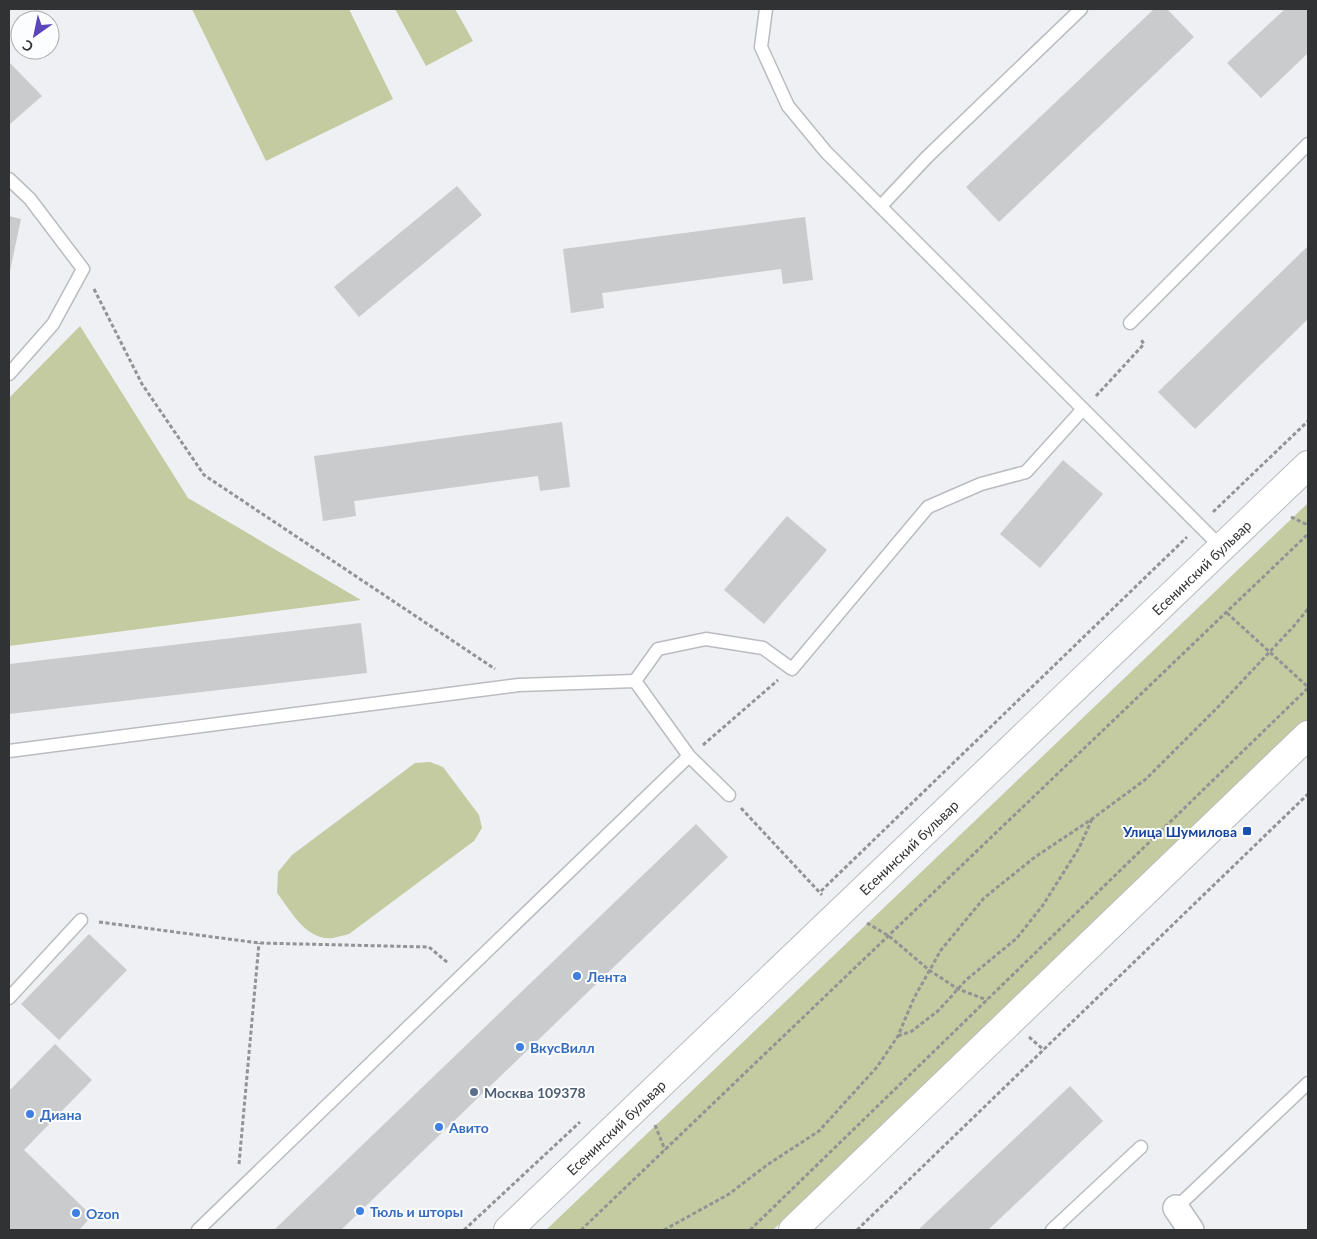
<svg xmlns="http://www.w3.org/2000/svg" width="1317" height="1239" font-family="Lato,sans-serif">
<rect width="100%" height="100%" fill="#eef0f3"/>
<!-- green -->
<g fill="#c5cba0">
<path d="M192,9H349L393,99L266,161Z"/>
<path d="M395,9H455L473,41L426,66Z"/>
<path d="M80,326L188,498L361,600L9,646V398Z"/>
<path d="M1308,503V720L773,1230H546Z"/>
<path d="M430,762L443,767L479,815L482,828L474,841L349,934C344,935 338,937 333,938C306,941 291,911 277,893L278,872L292,855L415,763Z"/>
</g>
<!-- building -->
<g fill="#c9cbcd">
<path d="M1154,9H1167L1194,37L999,222L966,187Z"/>
<path d="M1285,9H1308V53L1261,98L1227,63Z"/>
<path d="M9,62L42,96L9,125Z"/>
<path d="M457,186L482,215L359,317L334,287Z"/>
<path d="M9,216L21,219L10,271L9,270Z"/>
<path d="M805,217L813,280L783,284L781,269L602,293L604,308L571,313L563,249Z"/>
<path d="M1308,246V319L1195,429L1158,392Z"/>
<path d="M562,422L570,487L540,491L538,476L354,501L356,516L323,521L314,456Z"/>
<path d="M1063,460L1103,494L1040,568L1000,534Z"/>
<path d="M787,516L827,550L764,624L724,590Z"/>
<path d="M361,623L367,673L9,714V664Z"/>
<path d="M696,824L728,857L341,1230H274Z"/>
<path d="M89,934L127,970L59,1040L21,1004Z"/>
<path d="M55,1044L92,1080L24,1150L92,1216L79,1230H9V1091Z"/>
<path d="M1070,1086L1103,1121L988,1230H918Z"/>
</g>
<g fill="none" stroke-linecap="round" stroke-linejoin="round">
<!-- lane casing -->
<g stroke="#babcbf" stroke-width="15">
<g id="lane">
<path d="M766,9L761,47L788,106L826,152L1221,547"/>
<path d="M9,179L30,199L83,269L53,324L9,374"/>
<path d="M881,206L927,157L1081,9"/>
<path d="M1130,323L1308,144"/>
<path d="M635,681L658,649L706,639L763,648L792,669L928,507L981,484L1026,472L1083,409"/>
<path d="M9,751L519,685L635,681L689,756L729,795"/>
<path d="M9,998L81,920"/>
<path d="M1176,1208L1308,1083"/>
<path d="M198,1230L689,756"/>
<path d="M1052,1230L1141,1147"/>
</g>
</g>
<!-- street casing -->
<g stroke="#babcbf" stroke-width="28">
<path id="street" d="M1176,1208L1191,1230"/>
</g>
<!-- secondary casing -->
<g stroke="#babcbf" stroke-width="30">
<g id="secondary">
<path id="s1" d="M508,1230L1308,465"/>
<path d="M793,1230L1308,735"/>
</g>
</g>
<!-- path -->
<g stroke="#919395" stroke-width="3" stroke-dasharray="4 2.5" stroke-linecap="butt">
<path d="M94,289L142,384L204,475L495,669"/>
<path d="M1096,396L1144,344L1140,338"/>
<path d="M1213,512L1308,421"/>
<path d="M1291,517L1308,525"/>
<path d="M1227,613L1308,687"/>
<path d="M703,745L778,680"/>
<path d="M741,808L822,895"/>
<path d="M821,891L1187,537"/>
<path d="M99,922L259,943L429,947L448,963"/>
<path d="M867,923L889,936L929,970L958,989L987,1000"/>
<path d="M898,1036L912,1031L939,1010L966,980L1017,938L1043,905L1079,848L1092,819"/>
<path d="M1029,1037L1044,1050"/>
<path d="M655,1125L665,1150"/>
<path d="M239,1164L259,943"/>
<path d="M464,1230L580,1122"/>
<path d="M581,1230L1308,534"/>
<path d="M664,1230L729,1194L767,1165L819,1131L877,1067L898,1036L914,998L941,950L984,898L1035,857L1092,819L1146,779L1217,708L1293,627L1308,609"/>
<path d="M750,1230L1308,688"/>
<path d="M857,1230L1308,794"/>
</g>
<!-- lane -->
<use href="#lane" stroke="#fff" stroke-width="12"/>
<!-- street -->
<use href="#street" stroke="#fff" stroke-width="25"/>
<!-- secondary -->
<use href="#secondary" stroke="#fff" stroke-width="28"/>
</g>
<!-- markers -->
<rect fill="#1a4fb4" stroke="#fcfdff" stroke-width="2" x="1242" y="826" width="10" height="10" rx="2.5"/>
<g fill="#3f7fe0" stroke="#fcfdff" stroke-width="2">
<circle cx="577" cy="976" r="5"/>
<circle cx="520" cy="1047" r="5"/>
<circle cx="30" cy="1114" r="5"/>
<circle cx="439" cy="1127" r="5"/>
<circle cx="360" cy="1211" r="5"/>
<circle cx="76" cy="1213" r="5"/>
</g>
<circle fill="#5c6f8a" stroke="#fcfdff" stroke-width="2" cx="474" cy="1092" r="5"/>
<g text-anchor="middle" dominant-baseline="central" stroke-width="4" stroke-linejoin="round" paint-order="stroke">
<!-- street labels -->
<g font-size="14" fill="#313233" stroke="#fcfdff">
<text stroke="none"><textPath href="#s1" startOffset="959">Есенинский бульвар</textPath></text>
<text stroke="none"><textPath href="#s1" startOffset="554">Есенинский бульвар</textPath></text>
<text stroke="none"><textPath href="#s1" startOffset="149">Есенинский бульвар</textPath></text>
</g>
<!-- transit labels -->
<g font-size="14" font-weight="bold" fill="#164399" stroke="#fcfdff" text-anchor="end">
<text x="1237" y="831">Улица Шумилова</text>
</g>
<!-- shop labels -->
<g font-size="14" font-weight="bold" fill="#366cbe" stroke="#fcfdff" text-anchor="start">
<text x="587" y="976">Лента</text>
<text x="530" y="1047">ВкусВилл</text>
<text x="40" y="1114">Диана</text>
<text x="449" y="1127">Авито</text>
<text x="370" y="1211">Тюль и шторы</text>
<text x="86" y="1213">Ozon</text>
</g>
<!-- service labels -->
<g font-size="14" font-weight="bold" fill="#4e5e75" stroke="#fcfdff" text-anchor="start">
<text x="484" y="1092">Москва 109378</text>
</g>
</g>
<!-- border -->
<rect width="1317" height="1239" fill="none" stroke="#313233" stroke-width="20"/>
<!-- north arrow -->
<g transform="translate(35 35) rotate(213)"><circle r="24" fill="#fcfdff" stroke="#abacad"/>
<path d="M0-4L9 19L0 12L-9 19Z" fill="#5b44bc"/>
<text y="-8" font-size="14" font-weight="bold" text-anchor="middle" fill="#313233">С</text>
</g>
</svg>
